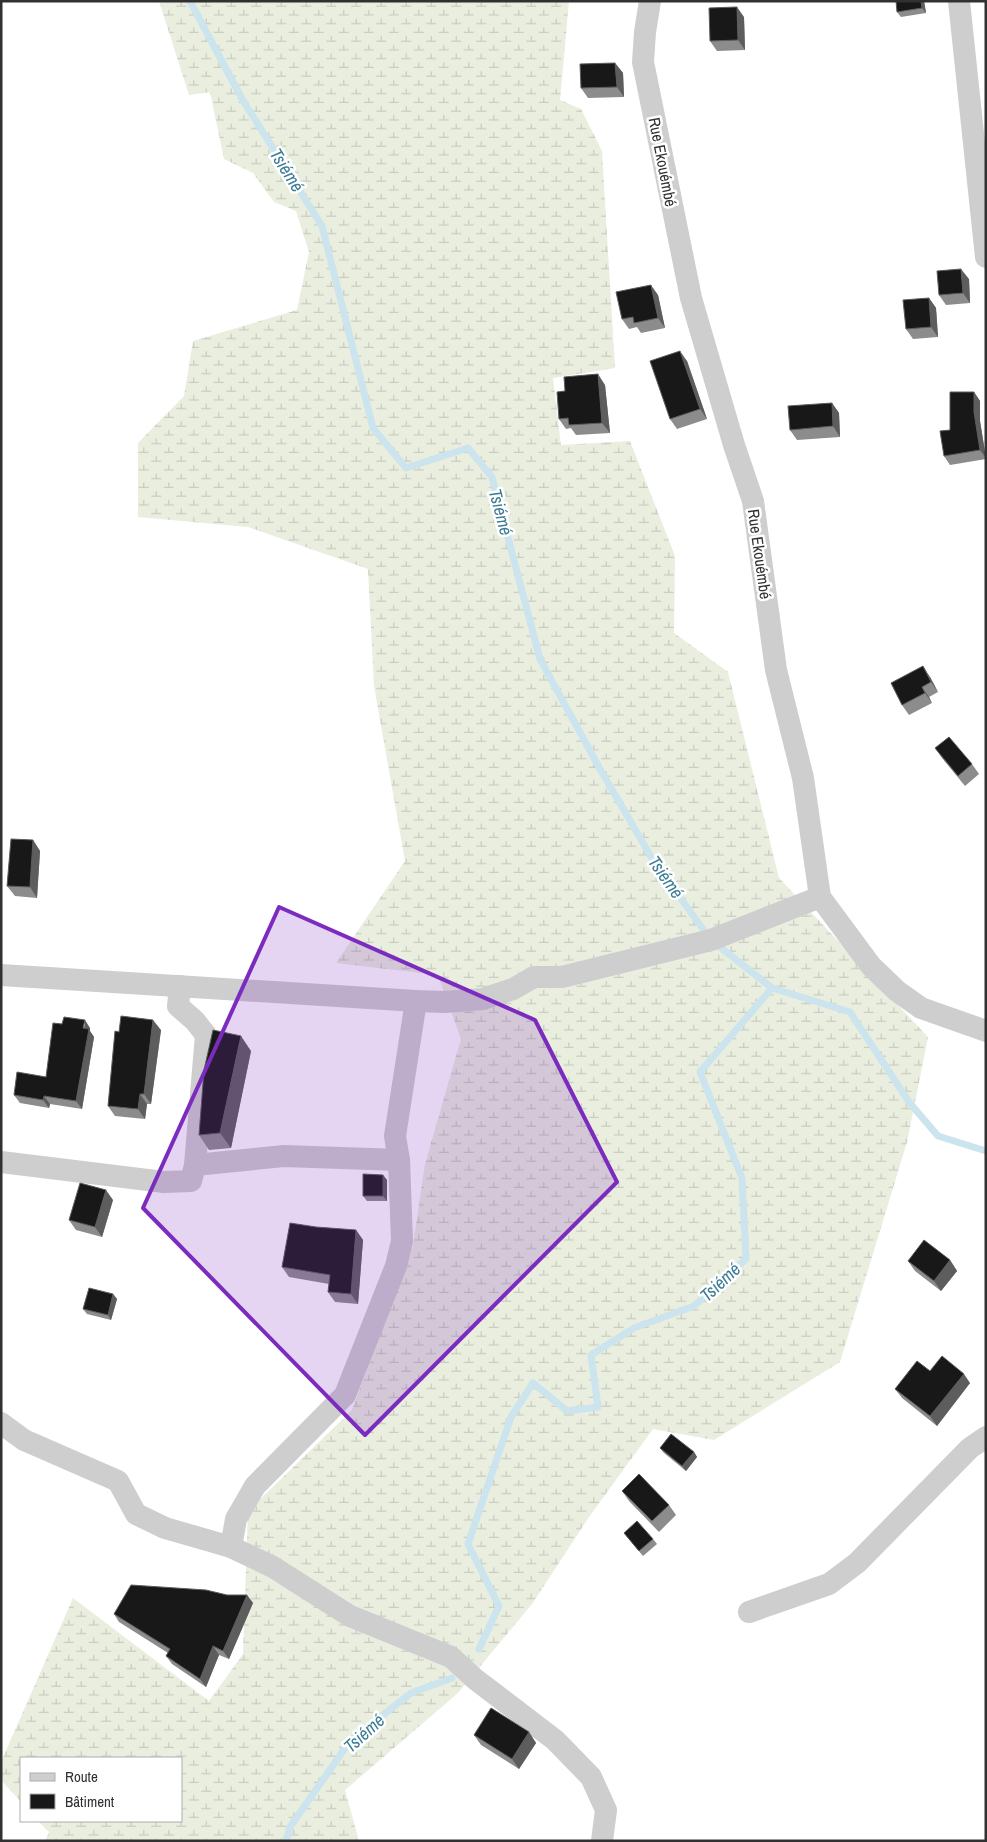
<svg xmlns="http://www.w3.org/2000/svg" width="987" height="1842" font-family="'Archivo Narrow',sans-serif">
<defs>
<pattern id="wetland-marsh" width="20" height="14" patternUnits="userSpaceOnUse" patternTransform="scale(1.25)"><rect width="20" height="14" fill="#e9eedf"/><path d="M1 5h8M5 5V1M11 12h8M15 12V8" fill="none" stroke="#c8cdc0"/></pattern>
</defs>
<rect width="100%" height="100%" fill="#fff"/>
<!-- wetland -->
<path fill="url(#wetland-marsh)" d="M159,1H569L560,100L581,109L602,151L615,368L553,378L561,445L630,441L675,556L674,633L728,672L779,878L928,1037L907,1142L840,1362L714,1440L653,1429L589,1517L532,1604L458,1693L345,1790L359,1841H45L49,1832L38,1821H181V1758H21V1802L1,1780V1762L73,1598L209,1701L243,1654L248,1511L352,1410L413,1245L425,1164L461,1039L438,975L336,963L405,861L374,686L368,569L248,527L138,517V443L184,396L193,341L297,310L309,252L296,211L274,202L253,173L224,159L210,92L189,95Z"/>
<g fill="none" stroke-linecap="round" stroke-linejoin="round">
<!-- stream -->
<g stroke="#cbe4ee" stroke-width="7">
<path d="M190,1L242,99L322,226L373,428L406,468L468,448L492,477L540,659L600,769L654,862L711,940L772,988L700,1072L742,1178L746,1259L694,1306L634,1328L591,1355L598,1407L567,1411L533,1383L511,1417L468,1544L499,1606L479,1649"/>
<path d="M772,988L850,1012L909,1102L938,1136L986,1151"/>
<path d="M286,1841L290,1827L350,1741L411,1693L452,1678"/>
</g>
<!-- minor -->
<g stroke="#cecece" stroke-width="22">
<path d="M650,1L645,32L643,62L691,298L734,445L753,501L776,670L803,778L820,897L871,966L897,991L921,1008L986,1031"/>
<path d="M959,1L986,257"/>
<path d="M1,975L416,1001L445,1002L483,999L513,989L534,977H562L711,940L820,897"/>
<path d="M180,986L178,1006L195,1021L206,1035L195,1165"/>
<path d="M1,1162L164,1182L191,1181L195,1165L284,1156L399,1160"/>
<path d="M1,1423L24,1440L118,1481L136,1514L165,1528L231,1547L273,1567L350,1616L451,1657L475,1679L555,1740L591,1777L606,1810L602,1841"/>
<path d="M231,1547L236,1519L255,1486L345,1395L396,1266L402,1241L399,1160L395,1136L416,1001"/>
<path d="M749,1612L829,1584L857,1563L970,1448L986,1437"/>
</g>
</g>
<!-- wall -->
<g fill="#8c8c8c">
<path d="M896,1H924L926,13L901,17L897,12Z"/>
<path d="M744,17L745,50L717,51L710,41Z"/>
<path d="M615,63L623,73L624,97L588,98L581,88Z"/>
<path d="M969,279L970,303L946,305L939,295Z"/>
<path d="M658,295L665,328L641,333L637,327L629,329L622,319Z"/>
<path d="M929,298L936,308L938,337L913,339L906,329Z"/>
<path d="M687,361L707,419L677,429L670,419Z"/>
<path d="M605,385L610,433L576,435L571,428L566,429L559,419L565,391Z"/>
<path d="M974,392L980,401V421L986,459L950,465L944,456L950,430Z"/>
<path d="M832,403L839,413L840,437L797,440L790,430Z"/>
<path d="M930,677L938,692L929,697L932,703L909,715L902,705Z"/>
<path d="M935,748L972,764L979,774L965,786L942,758Z"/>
<path d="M33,840L40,851L37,898L15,896L7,886Z"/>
<path d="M90,1028V1031L94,1037L82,1109L50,1104L49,1108L20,1103L14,1095L46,1077Z"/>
<path d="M161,1030L151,1104H147L145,1119L115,1116L108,1106L119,1032Z"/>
<path d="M251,1051L231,1148L209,1150L199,1135Z"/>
<path d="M383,1175L387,1180V1201H367L363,1196Z"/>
<path d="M113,1200L102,1237L76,1230L69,1220Z"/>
<path d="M316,1227L356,1230L363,1240L358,1304L335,1302L328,1292L329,1284L289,1277L282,1267Z"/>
<path d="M950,1260L957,1271L941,1291L915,1271L908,1261Z"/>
<path d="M113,1294L117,1299L111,1320L87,1314L83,1309Z"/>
<path d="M930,1371L970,1383L937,1426L902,1398L895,1389Z"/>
<path d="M660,1448L694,1452L697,1457L686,1471L664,1453Z"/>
<path d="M622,1491L669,1505L676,1515L659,1532L629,1501Z"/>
<path d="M624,1533L653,1539L657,1544L643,1556Z"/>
<path d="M227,1595H247L253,1603L229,1659L219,1655L206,1687L172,1664L166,1656L168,1653L119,1622L114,1614Z"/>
<path d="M529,1732L536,1743L519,1769L481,1745L474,1735Z"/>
</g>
<!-- shaded-wall -->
<g fill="#5d5d5d">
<path d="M921,1H924L926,13L922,8Z"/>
<path d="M737,7L744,17L745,50L738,40Z"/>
<path d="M615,63L623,73L624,97L617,87Z"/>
<path d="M961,269L969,279L970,303L963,293Z"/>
<path d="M651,285L658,295L665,328L658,318Z"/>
<path d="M929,298L936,308L938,337L931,327Z"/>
<path d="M680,351L687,361L707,419L700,409Z"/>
<path d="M598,374L605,385L610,433L602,423Z"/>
<path d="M974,392L980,401V421L986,458L980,450L974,412Z"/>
<path d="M832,403L839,413L840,437L833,426Z"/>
<path d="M923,666L930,677L938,692L931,682Z"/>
<path d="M922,687L929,697L932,703L925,693Z"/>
<path d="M33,840L40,851L37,898L30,887Z"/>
<path d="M85,1020L90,1028V1031L94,1037L82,1109L76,1101Z"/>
<path d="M153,1020L161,1030L151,1104L144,1094Z"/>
<path d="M241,1036L251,1051L231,1148L220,1133Z"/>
<path d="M140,1094L147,1104L145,1119L138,1109Z"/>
<path d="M44,1096L50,1104L49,1108L43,1100Z"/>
<path d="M383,1175L387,1180V1201L383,1196Z"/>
<path d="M106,1190L113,1200L102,1237L95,1227Z"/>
<path d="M356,1230L363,1240L358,1304L351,1294Z"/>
<path d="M950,1260L957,1271L941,1291L934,1281Z"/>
<path d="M113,1294L117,1299L111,1320L108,1315Z"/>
<path d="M964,1374L970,1383L937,1426L930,1416Z"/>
<path d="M694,1452L697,1457L686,1471L682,1466Z"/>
<path d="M247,1595L253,1603L229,1659L223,1651Z"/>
<path d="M213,1646L219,1655L206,1687L200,1679Z"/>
<path d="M529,1732L536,1743L519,1769L512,1759Z"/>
</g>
<!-- building -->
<g fill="#181818" stroke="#5d5d5d">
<path d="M896,1H921L922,8L897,12Z"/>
<path d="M737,7L738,40L710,41L709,8Z"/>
<path d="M615,63L617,87L581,88L580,64Z"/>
<path d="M961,269L963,293L939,295L937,271Z"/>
<path d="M651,285L658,318L634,323L633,317L622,319L616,292Z"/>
<path d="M929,298L931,327L906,329L903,300Z"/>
<path d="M680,351L700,409L670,419L650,361Z"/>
<path d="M598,374L602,423L569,425L568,418L559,419L557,392L565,391L564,377Z"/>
<path d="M950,392H974V412L980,450L944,456L940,431L950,430Z"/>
<path d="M832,403L833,426L790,430L788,406Z"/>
<path d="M923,666L931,682L922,687L925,693L902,705L891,683Z"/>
<path d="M949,737L972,764L958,776L935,748Z"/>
<path d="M11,839L33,840L30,887L7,886Z"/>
<path d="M121,1016L153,1020L144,1094H140L138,1109L108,1106L115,1031L119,1032Z"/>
<path d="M64,1017L85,1020L83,1028L89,1029L76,1101L44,1096L43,1100L14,1095L17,1072L46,1077L53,1023L62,1024Z"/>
<path d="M213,1030L241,1036L220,1133L199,1135L204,1070Z"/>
<path d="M363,1174L383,1175V1196H363Z"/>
<path d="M80,1183L106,1190L95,1227L69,1220Z"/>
<path d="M290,1223L316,1227L356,1230L351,1294L328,1292L330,1275L282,1267Z"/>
<path d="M924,1240L950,1260L934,1281L908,1261Z"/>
<path d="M89,1288L113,1294L108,1315L83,1309Z"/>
<path d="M942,1356L964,1374L930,1416L895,1389L917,1361L930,1371Z"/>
<path d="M671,1434L694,1452L682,1466L660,1448Z"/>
<path d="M639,1474L669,1505L652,1521L622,1491Z"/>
<path d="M637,1521L653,1539L639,1551L624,1533Z"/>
<path d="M131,1585L206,1590L227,1595H247L223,1651L213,1646L200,1679L166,1656L170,1649L114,1614Z"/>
<path d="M491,1708L529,1732L512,1759L474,1735Z"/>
</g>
<!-- marked area -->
<path fill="#7b2cbf" fill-opacity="0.2" stroke="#7b2cbf" stroke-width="4" stroke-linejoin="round" d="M279,907L535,1020L617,1182L365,1435L143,1208Z"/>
<g text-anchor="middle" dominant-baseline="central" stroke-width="5" stroke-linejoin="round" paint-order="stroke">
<!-- street labels -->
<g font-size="16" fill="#313131" stroke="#fff">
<text transform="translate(663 162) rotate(79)">Rue Ekouémbé</text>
<text transform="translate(760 554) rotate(82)">Rue Ekouémbé</text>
</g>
<!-- water labels -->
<g font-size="18" font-style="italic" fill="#3c7c96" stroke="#fff">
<text transform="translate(287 170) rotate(58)">Tsiémé</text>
<text transform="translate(501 512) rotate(75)">Tsiémé</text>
<text transform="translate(666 877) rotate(55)">Tsiémé</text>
<text transform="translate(720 1282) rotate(-43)">Tsiémé</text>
<text transform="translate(364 1733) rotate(-42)">Tsiémé</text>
</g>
</g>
<!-- border -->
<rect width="987" height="1842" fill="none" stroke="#313131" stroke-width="5"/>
<!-- legend -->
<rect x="20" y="1757" width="162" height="65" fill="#ffffff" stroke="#adadad"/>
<rect x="30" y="1773" width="25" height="8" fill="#cecece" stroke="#adadad"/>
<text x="65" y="1782" font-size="15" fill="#313131">Route</text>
<rect x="30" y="1794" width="25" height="15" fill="#181818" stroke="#adadad"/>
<text x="65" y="1807" font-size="15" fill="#313131">Bâtiment</text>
</svg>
